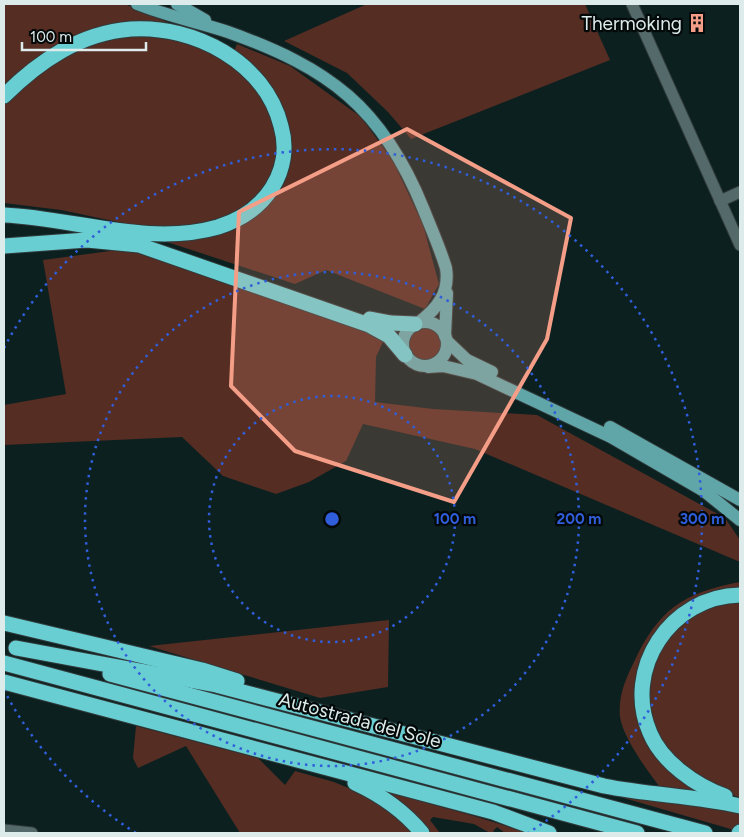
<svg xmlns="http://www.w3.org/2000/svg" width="744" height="837" font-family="Figtree,sans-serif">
<rect width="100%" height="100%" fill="#0c2020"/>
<!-- green -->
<g fill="#552d23">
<path d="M4,4H125L185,30L114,26L4,91Z"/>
<path d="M367,4H585L610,60L411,139L388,112L347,73L284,41Z"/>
<path d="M168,34L227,58L271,105L279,159L256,203L205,227L137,226L61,210L4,203V102L57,58L115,35Z"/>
<path d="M237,44L290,66L361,117L393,161L423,225L439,284L425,309L326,270L295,284L161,240L262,209L288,135L233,54Z"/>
<path d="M110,251H135L374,335L383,342L376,357L375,402L433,409L537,415L725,518L740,540V562L475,449L363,424L346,461L309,482L276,494L223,476L182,437L4,445V405L66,394L43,260Z"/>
<circle cx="425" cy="344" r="17"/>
<path d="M740,582V592L656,636L642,722L700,794L659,786C646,769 623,737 620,717C618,697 625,680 634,662C658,610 684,592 740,582Z"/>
<path d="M740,600V798L698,779L663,748L646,703L656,654L690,615L719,603Z"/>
<path d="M389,620L388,687L320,698L149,646Z"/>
<path d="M136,726L258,758L285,785L295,771L334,782L372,798L416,833H240L186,746L138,768L133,758Z"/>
<path d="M384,791L474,816L528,833H505L497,827L493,831L496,833H490L474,824L433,817L430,820L440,833H428Z"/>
<path d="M617,796L740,812V826L734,830Z"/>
</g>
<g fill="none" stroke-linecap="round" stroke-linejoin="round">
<!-- minor casing -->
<g stroke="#313b3c" stroke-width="13">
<g id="minor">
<path d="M632,4L740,245"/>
<path d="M720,201L740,192"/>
<path d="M4,830L32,833"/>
</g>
</g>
<!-- major casing -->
<g stroke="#313b3c" stroke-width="14">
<g id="major">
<path d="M137,4C167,16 198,22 228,32C329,68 382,107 423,208C431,228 440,248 446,268C450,293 437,309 418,323"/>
<path d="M177,4L205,20"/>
<circle cx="425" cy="344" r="22"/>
<path d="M445,336L447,293"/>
<path d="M447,341L467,360L492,372"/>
<path d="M428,367L443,366L477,374L611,437L704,491L740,520"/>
<path d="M610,427L740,500"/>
</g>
</g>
<!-- highway casing -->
<g stroke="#313b3c" stroke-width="17">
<g id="highway">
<path d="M4,96C39,61 80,33 131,29C194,25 265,62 281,126C287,147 284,169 272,188C260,207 240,220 218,227C149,247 74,218 4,215"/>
<path d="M4,246L87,240L139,245L369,325L389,336L405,355"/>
<path d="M370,319L391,323L415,324"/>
<path d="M4,623L202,670L237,681"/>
<path d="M16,648L216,685L604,786C649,795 695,796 740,806"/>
<path d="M4,663L637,833"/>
<path d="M110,674L705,833"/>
<path d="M4,682L493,812L549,833"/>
<path d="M355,783C381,795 404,811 422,833"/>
<path d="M725,796C696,786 662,762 650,733C622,669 671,596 740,595"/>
<path d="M739,833L740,832"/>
</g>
</g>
<!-- minor -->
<use href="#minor" stroke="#54696a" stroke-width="11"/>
<!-- major -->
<use href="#major" stroke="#60a6a8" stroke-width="12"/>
<!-- highway -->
<use href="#highway" stroke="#68ced2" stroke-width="15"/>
</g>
<!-- marked area -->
<path fill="#f49e88" fill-opacity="0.2" stroke="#f49e88" stroke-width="4" stroke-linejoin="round" d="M407,129L571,218L547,339L454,502L295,451L231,386L239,212Z"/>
<!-- distance rings -->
<g fill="none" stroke="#305eda" stroke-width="2.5" stroke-dasharray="2.5 5">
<circle cx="332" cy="519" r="123"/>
<circle cx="332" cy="519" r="247"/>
<path d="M136 833A370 370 0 0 1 4 690M4 348A370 370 0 1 1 528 833"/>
</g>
<!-- icons -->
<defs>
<g id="building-bare" transform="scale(1.5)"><path d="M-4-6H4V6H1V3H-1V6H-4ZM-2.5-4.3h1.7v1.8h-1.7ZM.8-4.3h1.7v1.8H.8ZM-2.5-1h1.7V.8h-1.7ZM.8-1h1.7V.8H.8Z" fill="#f49e88" stroke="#030808" stroke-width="2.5" paint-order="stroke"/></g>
</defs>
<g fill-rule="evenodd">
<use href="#building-bare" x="697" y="23"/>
</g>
<g text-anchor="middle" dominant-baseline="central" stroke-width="4.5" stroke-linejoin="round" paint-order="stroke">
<!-- poi labels -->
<g font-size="19" fill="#deebeb" stroke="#030808" text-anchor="end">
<text x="682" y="23">Thermoking</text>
</g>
<!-- street labels -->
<g font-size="19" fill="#deebeb" stroke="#030808">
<text transform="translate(360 720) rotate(15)">Autostrada del Sole</text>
</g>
</g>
<circle cx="332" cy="519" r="8" fill="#305eda" stroke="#030808" stroke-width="2.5"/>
<g font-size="15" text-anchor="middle" font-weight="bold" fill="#305eda" stroke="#030808" stroke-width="4.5" stroke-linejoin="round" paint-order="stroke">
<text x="455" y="524">100 m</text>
<text x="579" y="524">200 m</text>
<text x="702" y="524">300 m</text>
</g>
<!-- border -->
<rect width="744" height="837" fill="none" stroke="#deebeb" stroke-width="10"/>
<!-- scale -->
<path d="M22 42v8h124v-8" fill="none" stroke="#deebeb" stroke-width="2.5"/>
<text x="30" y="42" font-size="15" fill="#deebeb" stroke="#030808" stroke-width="4" paint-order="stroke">100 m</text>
</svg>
